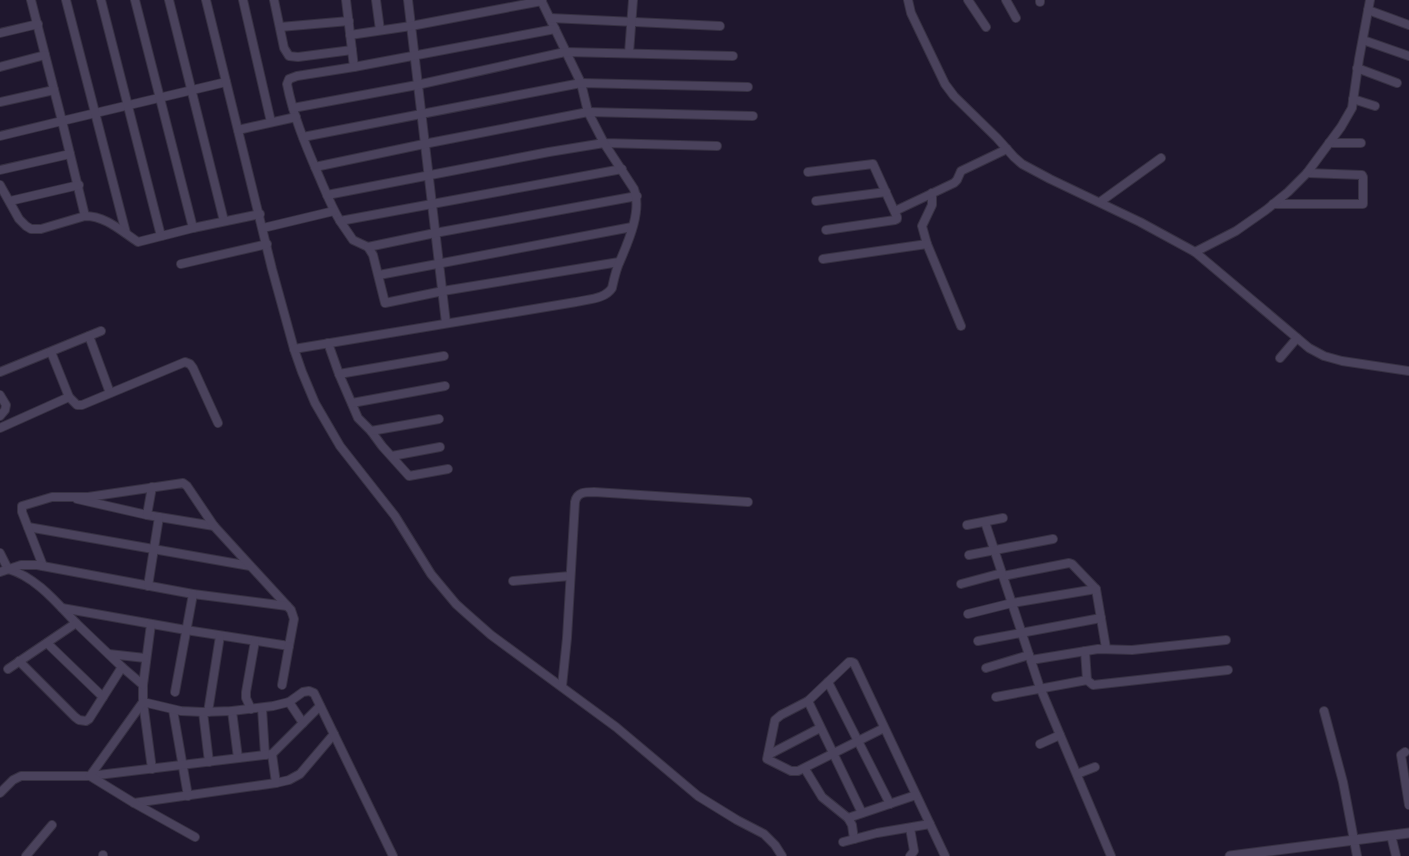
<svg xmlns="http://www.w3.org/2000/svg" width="1409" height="856" font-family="'Fira Sans',sans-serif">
<rect width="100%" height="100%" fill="#1f172e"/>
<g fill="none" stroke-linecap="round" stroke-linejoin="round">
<!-- minor casing -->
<g stroke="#373143" stroke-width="10">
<g id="minor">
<path d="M31,0L62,121L226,82"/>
<path d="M66,0L126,233"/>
<path d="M101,0L161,236"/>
<path d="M135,0L193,228"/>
<path d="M169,0L224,221"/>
<path d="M206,0L272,269L294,349L302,372L315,403L340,446L395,516L431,574L456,604L466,613L491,635L616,727L698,796L737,820L764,834L775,845L782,856"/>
<path d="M243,0L271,122"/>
<path d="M274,0L284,48L289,56L298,57L352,50"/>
<path d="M346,0L354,67"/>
<path d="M376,0L380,30"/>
<path d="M408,0L446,323"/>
<path d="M541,0L581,83L588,112L604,143L717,146"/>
<path d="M908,0L911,13L945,84L954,96L997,138L1014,157L1022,164L1050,179L1140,222L1195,252L1309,348L1324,356L1342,361L1409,371"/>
<path d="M968,0L986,27"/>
<path d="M1006,0L1016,18"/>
<path d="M1040,0V2"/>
<path d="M1368,10L1409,25"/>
<path d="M550,18L720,26"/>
<path d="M280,27L349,21"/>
<path d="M555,29L354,67L297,76L289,79L287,84C293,115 305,144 318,174C325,190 331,206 340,221L622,169"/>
<path d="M0,33L38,24"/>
<path d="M350,35L411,26L542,1"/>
<path d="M1363,40L1409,56"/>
<path d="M629,53L633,0"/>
<path d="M0,67L45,55"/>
<path d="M1357,68L1397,83"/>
<path d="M1353,99L1375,106"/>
<path d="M0,102L54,90"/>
<path d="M293,108L417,85L565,52L733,56"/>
<path d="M238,130L296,117"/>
<path d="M0,136L62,121L85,216"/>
<path d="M303,137L581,83L748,87"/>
<path d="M1329,143H1361"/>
<path d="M315,167L424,144L588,112L753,116"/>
<path d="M0,170L70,154"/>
<path d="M808,172L873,164L897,217V219L895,220L826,230"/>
<path d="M0,185L19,219L26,226L31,229H41L85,216C106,216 121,231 138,242L193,228L260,214"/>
<path d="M932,193V205L922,226L927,244L961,326"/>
<path d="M10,201L79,185"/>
<path d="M816,201L886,192"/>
<path d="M1100,202L1161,158"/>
<path d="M1273,204H1363V177L1362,175L1307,173"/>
<path d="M895,211L954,183L957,180L961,171L1007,149"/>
<path d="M340,221L353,240L368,247L373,255L385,303L443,291L619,262"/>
<path d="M263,228L334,211"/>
<path d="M368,247L435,233L637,196"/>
<path d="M1195,252L1236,231L1266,210L1288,192L1307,173L1341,127L1352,108L1359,59L1370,0"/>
<path d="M823,259L927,244"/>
<path d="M181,264L267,244"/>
<path d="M379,275L632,227"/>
<path d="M89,336L110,393"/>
<path d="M328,343L339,374L358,418L371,431L382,446L409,476L448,469"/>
<path d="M294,349L576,302C589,299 605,299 612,288C614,279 616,269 620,261C629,240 642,210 634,189L604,143L549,152L327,195"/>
<path d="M1280,358L1297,338"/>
<path d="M0,372L101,331"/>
<path d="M339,374L444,356"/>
<path d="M0,395L6,405L5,410L0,416"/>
<path d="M69,397L77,405H82L185,362L190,364L193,368L218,423"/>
<path d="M352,403L445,386"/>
<path d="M0,428L69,397L51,352"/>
<path d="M371,431L439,419"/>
<path d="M392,456L440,447"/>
<path d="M77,499L147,515L214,526"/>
<path d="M147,515L152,487"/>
<path d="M985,522L1039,685L1111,856"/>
<path d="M967,525L1003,518"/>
<path d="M28,527L250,566"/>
<path d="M0,553L8,569C36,577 57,603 76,623L8,669"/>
<path d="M969,555L1053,539"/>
<path d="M43,566L22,512V506L52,497H88L183,483L187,486L214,526L291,610L294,619L289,646L186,630L62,608"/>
<path d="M0,572L21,565H37L193,594L287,606"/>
<path d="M1003,576L1069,563L1072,564L1096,589L1106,648"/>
<path d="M513,581L570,576"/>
<path d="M961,584L1002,573"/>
<path d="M148,586L159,517"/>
<path d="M968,614L1012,603L1096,589"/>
<path d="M151,624L143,685V702L152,769"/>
<path d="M978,641L1101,618"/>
<path d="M47,643L103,697"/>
<path d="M1085,651L1087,680"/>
<path d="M109,654L145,658"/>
<path d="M1031,660L1098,649L1132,650L1226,640"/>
<path d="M19,661L75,717L79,720L86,721L89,719L122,667L76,623"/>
<path d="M122,667L143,685"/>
<path d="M986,668L1029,655"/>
<path d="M828,682L890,804"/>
<path d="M282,685L289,646"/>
<path d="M562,686L567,638L575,502C577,492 585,492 594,492L748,502"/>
<path d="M175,692L193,594"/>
<path d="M996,697L1087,680L1093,685L1228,670"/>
<path d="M808,701L862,813"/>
<path d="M289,702L303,723"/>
<path d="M262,708L265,755"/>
<path d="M251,709L246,698V692L255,641"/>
<path d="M173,710L188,796"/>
<path d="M232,711L238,758"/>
<path d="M1324,711L1343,782L1357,856"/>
<path d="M203,712L209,762"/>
<path d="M208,712L220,636"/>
<path d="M884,728L798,771H791L767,759L775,720L781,715L808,701L849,662H852L854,663L945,856"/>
<path d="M1040,744L1060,735"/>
<path d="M1405,752L1401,755L1409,805"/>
<path d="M768,755L820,728"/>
<path d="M805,769L822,797L848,818L916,795"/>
<path d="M1077,774L1095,767"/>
<path d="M276,783L289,780L300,774L334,734"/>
<path d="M0,793L13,780L21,776H90L272,754L320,706"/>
<path d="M134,803L276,783L272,754"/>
<path d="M848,818L852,825L854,839"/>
<path d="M1391,835L1396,856"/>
<path d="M195,837L134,803L90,776L143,702L181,711L203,712L232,711L273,706L289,702L303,692L309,691L314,693L393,856"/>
<path d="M843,842L877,833L930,824"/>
<path d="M26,856L52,825"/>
<path d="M103,856V855"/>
<path d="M910,856L914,851L910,828"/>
</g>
</g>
<!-- tertiary casing -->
<g stroke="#373143" stroke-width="11">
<path id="tertiary" d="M1230,856L1409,833"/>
</g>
<!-- minor -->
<use href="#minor" stroke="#4a425c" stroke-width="8"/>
<!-- tertiary -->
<use href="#tertiary" stroke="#4a425c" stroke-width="9"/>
</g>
</svg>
